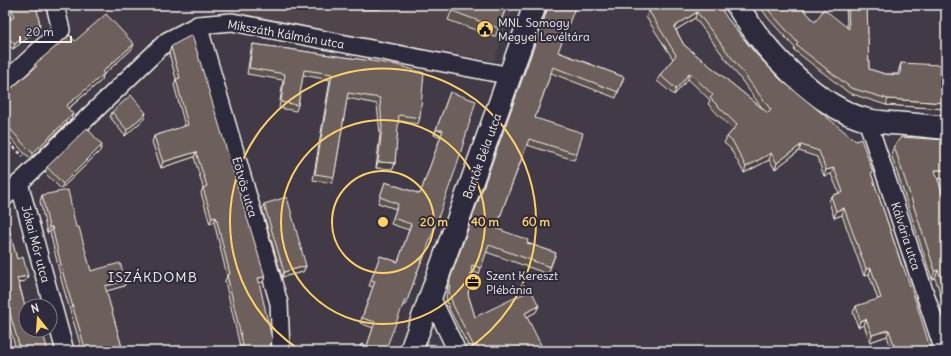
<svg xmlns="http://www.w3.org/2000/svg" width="951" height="356" font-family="Delius,sans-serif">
<rect width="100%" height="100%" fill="#423a46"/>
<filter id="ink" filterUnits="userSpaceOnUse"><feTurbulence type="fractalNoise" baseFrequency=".025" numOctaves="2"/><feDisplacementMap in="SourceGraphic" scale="8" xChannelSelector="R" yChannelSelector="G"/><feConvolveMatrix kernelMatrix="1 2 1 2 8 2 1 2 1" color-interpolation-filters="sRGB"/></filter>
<g filter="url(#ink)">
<!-- built -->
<path fill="#4f454c" d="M221,5H328V9H380V5H454L448,20L507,5H515L494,61L223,10Z"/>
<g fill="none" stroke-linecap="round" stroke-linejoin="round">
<!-- minor casing -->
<g stroke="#f4f1e8" stroke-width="20">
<g id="minor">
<path d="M198,25L279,303L281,351"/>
<path d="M5,82L61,30L55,5"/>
<path d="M867,120L944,351"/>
<path d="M19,183L65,351"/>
<path d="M5,197L167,41L198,25L232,22L511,76"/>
<path d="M431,297L457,351"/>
</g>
</g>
<!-- tertiary casing -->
<g stroke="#f4f1e8" stroke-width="25">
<g id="tertiary">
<path d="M737,5C763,49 816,107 867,120C875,122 883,122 891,123C909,124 928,126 946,128"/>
<path d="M411,351L535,5"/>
</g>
</g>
<!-- path -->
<path stroke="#f4f1e8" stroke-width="2.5" stroke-dasharray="3 3" stroke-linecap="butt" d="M5,139L23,156"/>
<!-- minor -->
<use href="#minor" stroke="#2f2a3d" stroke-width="17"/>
<!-- tertiary -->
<use href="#tertiary" stroke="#2f2a3d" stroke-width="22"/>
</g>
<!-- wall -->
<g fill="#5e534e" stroke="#f4f1e8" fill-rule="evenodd">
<path d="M8,5H36L40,25L38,30L13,49L5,43V25L11,19Z"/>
<path d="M454,5H507L495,37L448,20Z"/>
<path d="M549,5L558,52L624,77L616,98L551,73L535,118L577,154L574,160L527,145L509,192L496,228L527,243L556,253L548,274L486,252L479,274L471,271L468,294L475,317L536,312L527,317L541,351H471L450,311L446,298L448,285Z"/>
<path d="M659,5L727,18L755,53L872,176L931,351H892L887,336L870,342L864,325L858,327L853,312L856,306L878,300L869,274L864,276L842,215L834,218L829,202L831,196L839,193L831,174L824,176L817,157L799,151L775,169L769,160L744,173L730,148L724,143L727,137L733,130L708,104L710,100L688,79L674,95L657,81L660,75L673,59L646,17L649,11ZM695,18L763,109L684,45L676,30Z"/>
<path d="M759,5H800L815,22L847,27L846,5H867L869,69L885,74H898L899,69L901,63L940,78H946V109L886,105L849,93L794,50L795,48L768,18Z"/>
<path d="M75,41L132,49L103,75L102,80L68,109L71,119L31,158L25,154L5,131V94L33,69L35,64Z"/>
<path d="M253,44L365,60L420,118L418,124L398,121L395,163L393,169L376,168L380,134L377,104L347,98L334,177L332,183L313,180L330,80L303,75L298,105L296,111L279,108L283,80L247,74L251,49Z"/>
<path d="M171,47L265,277L263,282L259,283L269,351H241L225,281L227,276L214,222L210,224L201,193L203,187L194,157L161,168L152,142L154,136L185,126L174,85L176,79L169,53Z"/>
<path d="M450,92L424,257L422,262H421L405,306L403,305L367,346L373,328L360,323L373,287L369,286L380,256L398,262L409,230L391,224L396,209L378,203L385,182L420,194L441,136L434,135Z"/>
<path d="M112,112L144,119L125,136L110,117Z"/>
<path d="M946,140V179L938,178L946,205V310L935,278L932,279L891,154L894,146Z"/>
<path d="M100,151L61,189L45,173L47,167Z"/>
<path d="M42,195L76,227L91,271L126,281L124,286L106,291L123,351H82L62,283L50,232L47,233L40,201Z"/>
<path d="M264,204L306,266L303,272L282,277L262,209Z"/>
<path d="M5,217L17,259L28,276L25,281L19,283L25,306L48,351L15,346L5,309Z"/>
<path d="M13,346L15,351H12Z"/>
</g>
<!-- shaded-wall -->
<g fill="#4c4340" stroke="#f4f1e8">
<path d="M67,5H84L66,8Z"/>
<path d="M330,5H382L380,9L328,10Z"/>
<path d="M697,12L695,18L671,33L674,27Z"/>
<path d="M40,25L38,30L13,49L15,44Z"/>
<path d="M134,44L132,49L103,75L102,80L64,112L66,106L102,72Z"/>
<path d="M690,73L688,79L674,95L676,89Z"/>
<path d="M888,99L946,103V109L886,105Z"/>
<path d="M146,113L144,119L125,136L127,130Z"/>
<path d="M73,114L71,119L31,158L33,153Z"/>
<path d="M436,130H443L441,136L434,135Z"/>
<path d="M102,145L100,151L61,189L63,184Z"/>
<path d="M801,145L799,151L775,169L777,163Z"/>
<path d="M196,152L194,157L161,168L163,162Z"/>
<path d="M771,153L769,160L744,173L746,167Z"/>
<path d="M378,162L395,163L393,169L376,168Z"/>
<path d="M834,168L831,174L824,176L826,170Z"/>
<path d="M935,170H946V179L932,178Z"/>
<path d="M844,208L842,215L834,218L836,211Z"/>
<path d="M216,217L214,222L210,224L212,218Z"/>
<path d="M49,227H52L50,232L47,233Z"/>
<path d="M306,266L303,272L282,277L284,272Z"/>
<path d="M871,268L869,274L864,276L866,269Z"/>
<path d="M938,270L935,278L932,279L935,271Z"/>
<path d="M28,276L25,281L15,284L17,278Z"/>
<path d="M265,277L263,282L256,284L258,278Z"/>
<path d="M126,281L124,286L103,292L105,286Z"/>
<path d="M539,306L536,312L523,319L525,313Z"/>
<path d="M866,319L864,325L858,327L860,321Z"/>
<path d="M889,330L887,336L870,342L872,335Z"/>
<path d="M542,347L541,351H535Z"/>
</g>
<!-- building -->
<g fill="#6d605b" stroke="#f4f1e8" fill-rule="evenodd">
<path d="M11,5H36L40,25L15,44L6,37L5,24L14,17Z"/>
<path d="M454,5H507L498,28L452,11Z"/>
<path d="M549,5H576L558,52L624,77L618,92L553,67L535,118L583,133L577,154L529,139L510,189L497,226L495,228L528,240L527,243L556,253L550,267L489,245L481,268L472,265L468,294L475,317L531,290L539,306L525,313L542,347L535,351H476L453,305L449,292L450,279Z"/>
<path d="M659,5H719L727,18L755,53L780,79L856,141L861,139L873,172L871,173L902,266H903L916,302L931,351H896L889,330L872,335L866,319L860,321L856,306L881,298L871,268L866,269L844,208L836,211L831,196L843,192L834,168L826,170L819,151L801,145L777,163L771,153L746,167L733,142L727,137L737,125L710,98L713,95L690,73L676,89L660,75L676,55L649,11ZM697,12L771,110L768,113L684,45L674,27Z"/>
<path d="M765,5H800L815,22L824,9L849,29L848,5H867L869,69L885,74L900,75L901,63L941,65L940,78H946V103L888,99L851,88L796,45L798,43L770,12Z"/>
<path d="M106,14L134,44L102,72L104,74L66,106L73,114L33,153L27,148L5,123V94L37,66L35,64L70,35L75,41Z"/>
<path d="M192,35L265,277L258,278L272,339L269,351H241L243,345L227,275L230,274L216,217L212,218L203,188L207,186L196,152L163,162L154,136L188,125L176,79L180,78L171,47L175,44Z"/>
<path d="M253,44L365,60L397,65L424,73L420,118L399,115L395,163L378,162L382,128L380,98L348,93L334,177L315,174L332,74L304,70L298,105L281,102L285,74L249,68Z"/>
<path d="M450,92L476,101L456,168L424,257L423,256L407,301L405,300L385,351H359L361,344L367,346L375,322L362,318L375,281L371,280L380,256L398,262L411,224L393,218L398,204L380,197L385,182L420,194L443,130H436Z"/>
<path d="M131,95L146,113L127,130L112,112Z"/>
<path d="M87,128L102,145L63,184L47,167Z"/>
<path d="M901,137L946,140V170H935L946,205V293L938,270L935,271L894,146Z"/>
<path d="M68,190L76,227H79L91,271L120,263L126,281L105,286L123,351H86L64,277L52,227H49L42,195Z"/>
<path d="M287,197L306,266L284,272L264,204Z"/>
<path d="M5,217H6L17,259L23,257L28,276L17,278L25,306L35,303V306H26V330H42L48,351H15L13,346L19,345L6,300H5Z"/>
<path d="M427,344L436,345L438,351H424Z"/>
</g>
</g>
<!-- distance rings -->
<g fill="none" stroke="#ffd166" stroke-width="2">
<circle cx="383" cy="222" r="51"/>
<circle cx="383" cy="222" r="102"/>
<path d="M300 350A153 153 0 1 1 466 350"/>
</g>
<!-- icons -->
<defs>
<g id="civic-disc" transform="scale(0.9)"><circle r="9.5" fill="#ffd166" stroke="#2f2a3d"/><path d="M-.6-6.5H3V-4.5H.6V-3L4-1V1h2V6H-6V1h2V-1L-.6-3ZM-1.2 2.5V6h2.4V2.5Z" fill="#111"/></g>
<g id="office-disc" transform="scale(0.9)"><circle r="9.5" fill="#ffd166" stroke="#2f2a3d"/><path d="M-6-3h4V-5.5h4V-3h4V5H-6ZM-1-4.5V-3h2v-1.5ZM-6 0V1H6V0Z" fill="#111"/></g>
</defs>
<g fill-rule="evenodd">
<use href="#civic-disc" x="485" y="29"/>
<use href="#office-disc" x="473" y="282"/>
</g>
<g text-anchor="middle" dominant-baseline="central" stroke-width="4" stroke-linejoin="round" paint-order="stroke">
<!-- poi labels -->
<g font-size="12" fill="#f4f1e8" stroke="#2f2a3d" text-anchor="start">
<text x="498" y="22">MNL Somogy<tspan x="498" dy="14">Megyei Levéltára</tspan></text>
<text x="486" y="275">Szent Kereszt<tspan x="486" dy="14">Plébánia</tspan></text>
</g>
<!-- street labels -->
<g font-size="12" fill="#f4f1e8" stroke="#2f2a3d">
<text transform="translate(286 34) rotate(10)">Mikszáth Kálmán utca</text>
<text transform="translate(482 156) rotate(-70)">Bartók Béla utca</text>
<text transform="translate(245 187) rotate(74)">Eötvös utca</text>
<text transform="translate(906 236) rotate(72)">Kálvária utca</text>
<text transform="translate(36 244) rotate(75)">Jókai Mór utca</text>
</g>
<!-- quarter labels -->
<g font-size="14" letter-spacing="1" fill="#f4f1e8" stroke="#2f2a3d">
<text x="153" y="277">ISZÁKDOMB</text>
</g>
</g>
<circle cx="383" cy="222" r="6" fill="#ffd166" stroke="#2f2a3d" stroke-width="2"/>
<g font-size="12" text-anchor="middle" font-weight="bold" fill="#ffd166" stroke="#2f2a3d" stroke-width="4" stroke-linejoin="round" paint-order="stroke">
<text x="434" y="226">20 m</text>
<text x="485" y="226">40 m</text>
<text x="536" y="226">60 m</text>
</g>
<!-- margin -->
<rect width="951" height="356" fill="none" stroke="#2f2a3d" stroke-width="20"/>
<rect x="10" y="10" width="931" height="336" fill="none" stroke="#f4f1e8" stroke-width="1.5" filter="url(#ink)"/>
<!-- north arrow -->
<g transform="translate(38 318) rotate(343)"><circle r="19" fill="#2f2a3d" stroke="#7e7a81"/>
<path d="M0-3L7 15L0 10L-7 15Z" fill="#ffd166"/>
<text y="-6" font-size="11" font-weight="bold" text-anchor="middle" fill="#f4f1e8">N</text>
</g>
<!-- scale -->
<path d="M20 36v6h51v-6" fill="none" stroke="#f4f1e8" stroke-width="2"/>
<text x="26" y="36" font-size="12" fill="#f4f1e8" stroke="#2f2a3d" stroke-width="3" paint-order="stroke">20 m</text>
</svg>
